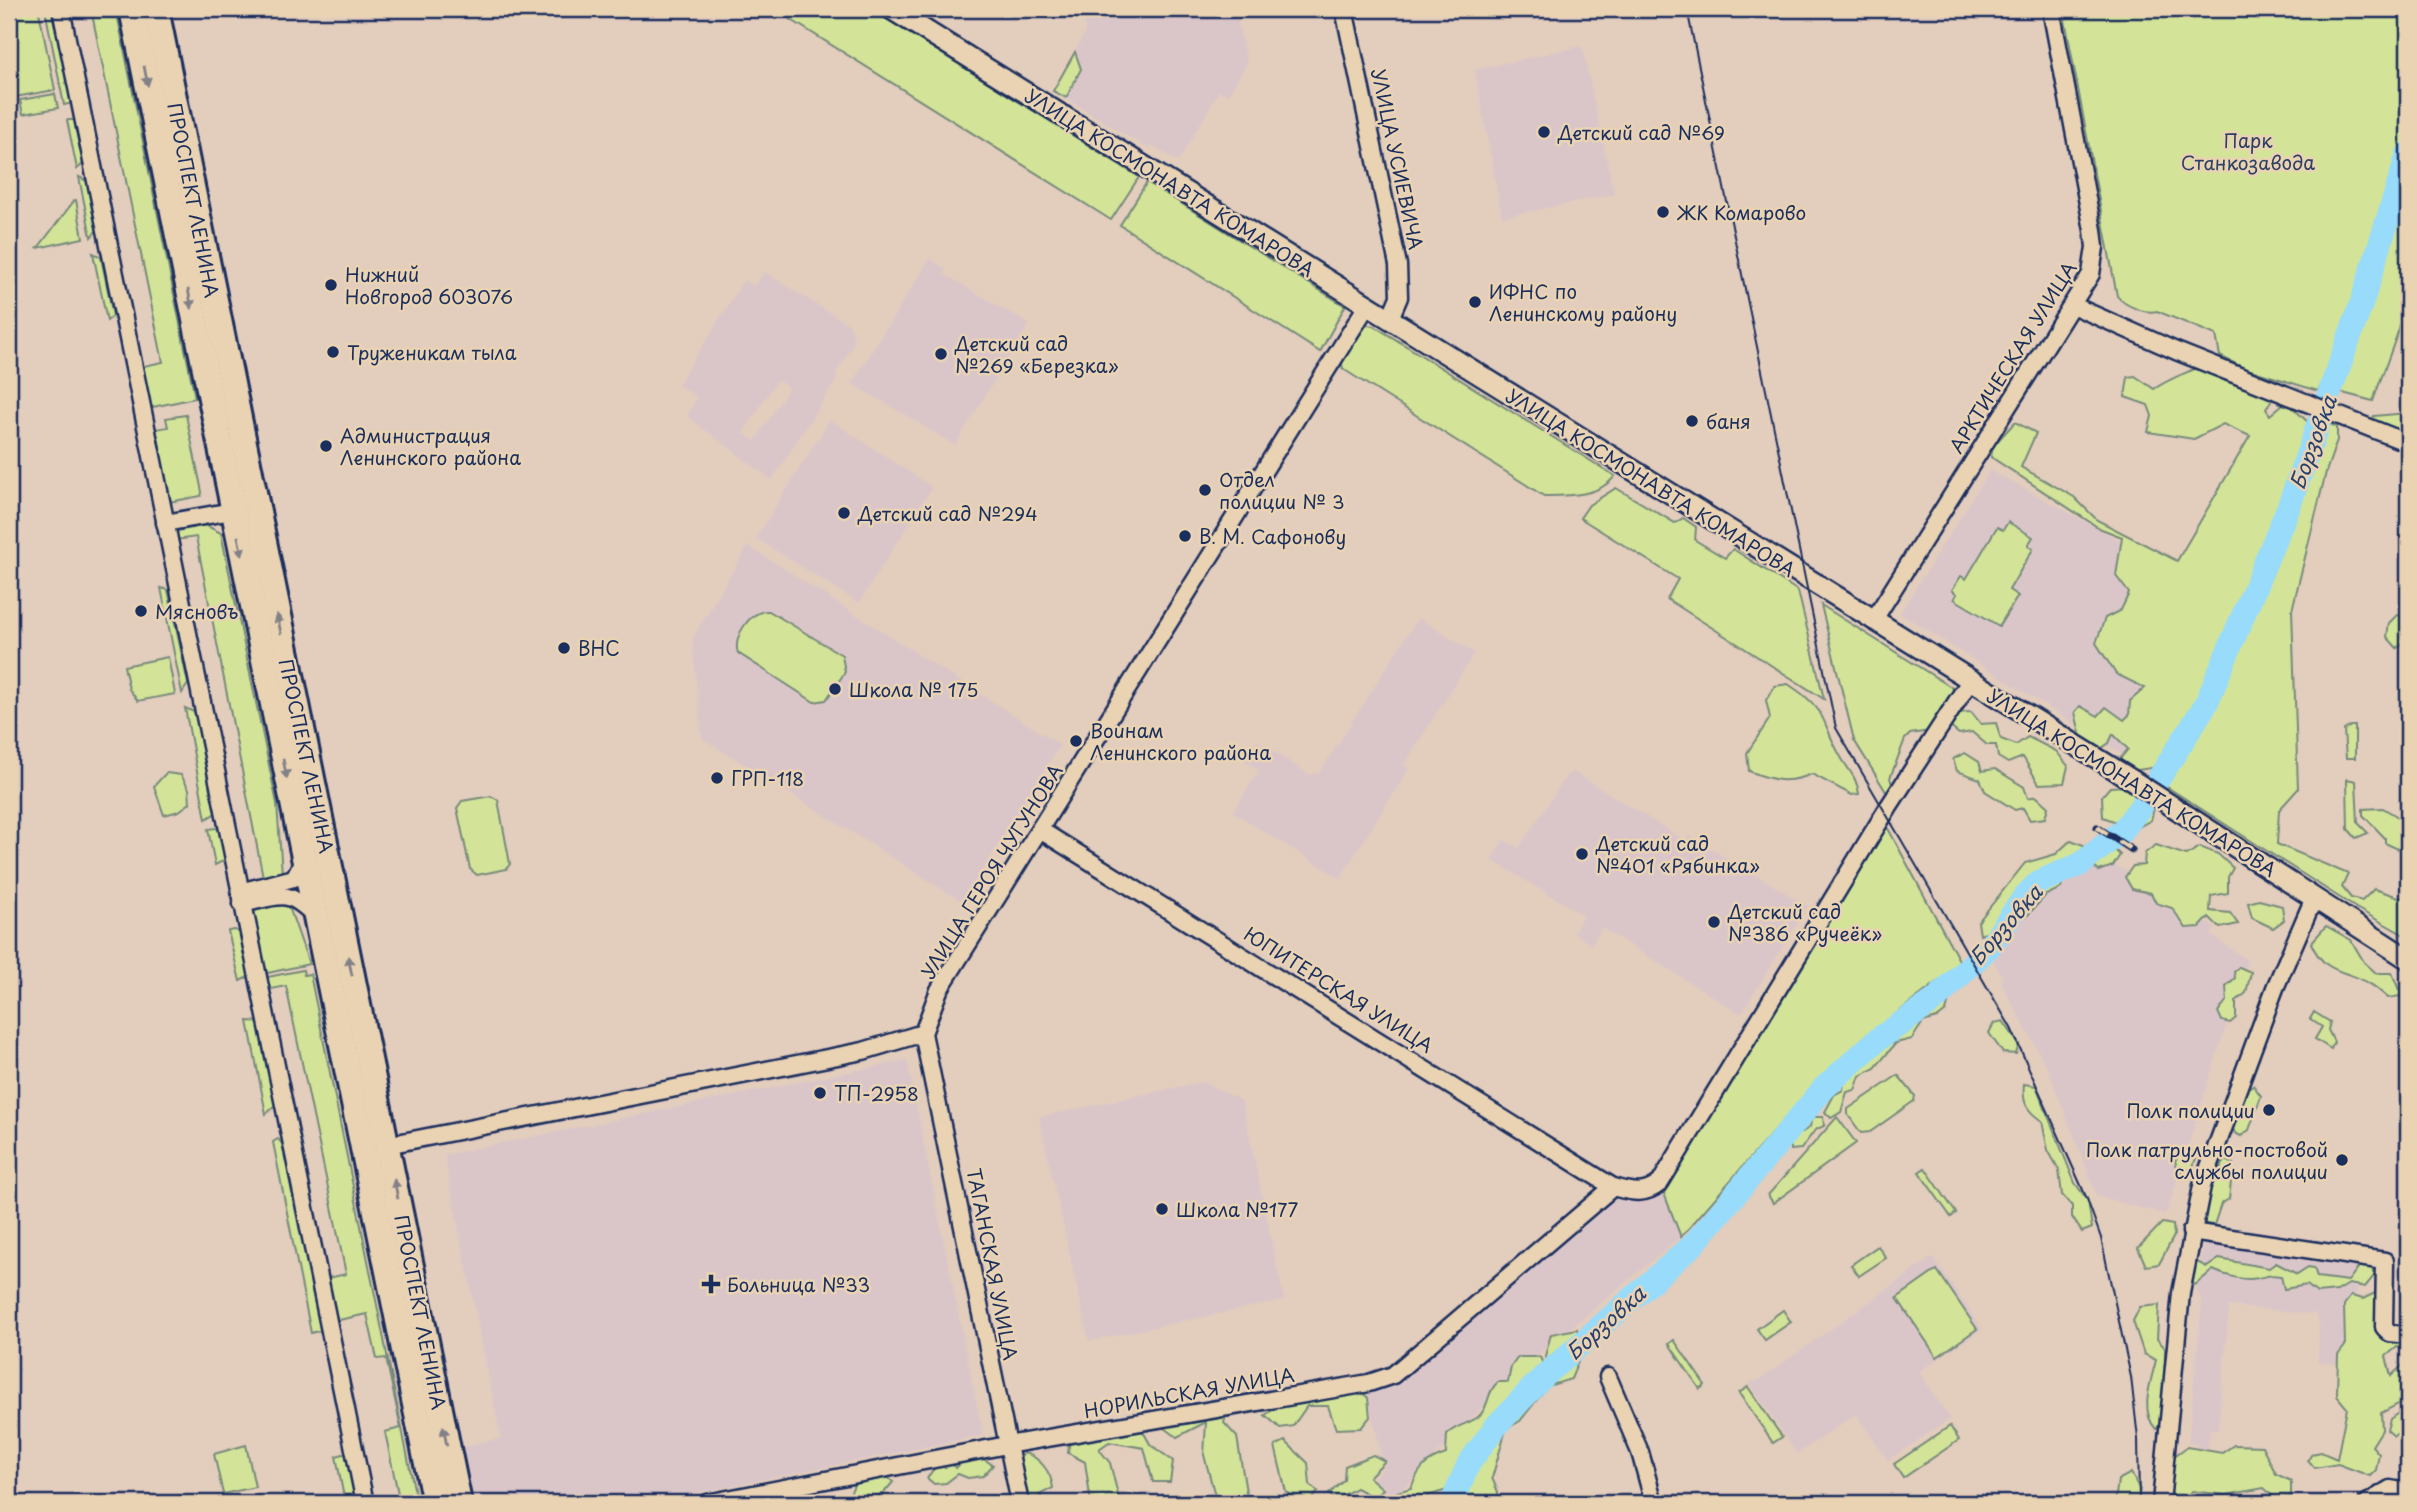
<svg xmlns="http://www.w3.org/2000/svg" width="2417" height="1512" font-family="'Playpen Sans',sans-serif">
<rect width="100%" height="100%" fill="#e3cdbd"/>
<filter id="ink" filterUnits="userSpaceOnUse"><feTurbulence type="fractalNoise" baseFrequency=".0143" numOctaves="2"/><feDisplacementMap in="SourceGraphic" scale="14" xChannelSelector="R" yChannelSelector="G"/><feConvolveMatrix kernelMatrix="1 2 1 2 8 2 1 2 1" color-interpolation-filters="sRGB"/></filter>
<g filter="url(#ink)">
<!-- built -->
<g fill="#dac6c9" fill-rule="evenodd">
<path d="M1085,9H1235L1247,63L1228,95L1219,91L1178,162L1152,145L1149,149L1053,91L1085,33Z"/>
<path d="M1582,46L1614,194L1502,217L1475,70Z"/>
<path d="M930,259L946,269L944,274L1029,324L955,445L852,383Z"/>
<path d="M764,272L851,326L854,343L837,371L836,380L772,480L687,416L697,397L678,385L744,280L754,286ZM777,380L789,388L755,441L743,433Z"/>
<path d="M830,420L932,487L859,603L756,538Z"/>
<path d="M1990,470L2204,586L2136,763L1900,613Z"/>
<path d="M748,546L1060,745L963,902L702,738L692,639Z"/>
<path d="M1418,618L1474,653L1404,765L1409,769L1340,878L1233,812L1259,770L1245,761L1257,741L1310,775L1320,772Z"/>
<path d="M1574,772L1679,837L1686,840L1689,836L1808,906L1741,1014L1602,928L1591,945L1574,933L1583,915L1492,860L1503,840L1519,848L1568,774Z"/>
<path d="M2102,857L2215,928L2211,935L2247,960L2167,1212L2164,1214L2097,1196L2048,1069L2001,982L2003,979L1992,957L2032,899L2049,886L2084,874Z"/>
<path d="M907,1060L983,1435L648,1503H469L459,1448L501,1438L444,1155Z"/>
<path d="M1202,1082L1242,1101L1284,1300L1089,1341L1039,1117Z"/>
<path d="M1663,1191L1681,1237L1519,1370L1393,1499L1394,1503H1343V1498L1357,1496L1384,1467L1366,1389L1391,1385L1401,1379L1617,1195L1640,1201L1654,1198Z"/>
<path d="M2203,1241L2360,1262L2353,1326L2360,1365L2318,1362L2319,1322L2315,1314L2229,1306L2218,1430L2210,1429L2208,1449L2197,1448V1444L2188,1443L2202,1303L2197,1290Z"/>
<path d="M1933,1257L1982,1329L1919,1372L1950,1419L1888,1460L1856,1414L1797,1454L1749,1383L1759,1380Z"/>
</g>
<!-- green -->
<g fill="#d3e498" stroke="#778a7b" stroke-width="2">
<path d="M9,9H37L39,12L55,90L9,98Z"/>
<path d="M45,9H54L73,103L64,105Z"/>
<path d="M91,9H116L195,398L148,408L139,367L163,362Z"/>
<path d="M774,9H871L1139,177L1111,220Z"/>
<path d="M2063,9H2408V304L2373,401L2320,387L2318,391L2244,368L2220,356L2216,335L2157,311C2145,314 2125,306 2117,296Z"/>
<path d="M1075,52L1081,69L1066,98L1053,91Z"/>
<path d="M55,94L58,108L23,114L20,100Z"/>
<path d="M67,120H77L85,162L77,169Z"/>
<path d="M79,177L89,182L98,229L91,237Z"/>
<path d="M1147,182L1345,306L1320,352L1120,225Z"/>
<path d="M76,200L83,238L38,248L74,201Z"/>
<path d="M93,253L101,257L113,316L107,321Z"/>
<path d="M1367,325L1374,326L1615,476C1599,497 1567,496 1544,496L1343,369L1341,359Z"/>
<path d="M2201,366L2219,372L2225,381L2251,383L2273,398L2266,409L2270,415L2283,404L2290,405L2313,427H2324L2323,421L2337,427V440L2326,472L2292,610L2298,789L2279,810L2277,844L2348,874L2342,887L2351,898L2362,901L2374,889L2408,900V937L2356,908L2167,787L2168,777L2157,767L2131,771L2120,759L2128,749L2113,734L2109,743L2099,750L2082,742L2075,712L2080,706L2098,716L2106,707L2124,720L2129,715L2130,701L2145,688L2116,674L2096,643L2105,618L2121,610L2129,593L2116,576L2122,537L2099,528L1991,457L1993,446L2015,422L2036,433L2021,467L2074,497L2097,520L2177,561L2250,436L2223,424L2194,439L2148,432L2152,416L2148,405L2125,397L2128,377L2135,376L2154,389C2170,378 2184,374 2201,366Z"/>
<path d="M2408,413V439L2372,421L2374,416Z"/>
<path d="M186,415L202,492L201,496L169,502L156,449L160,447L156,429L168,427L166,418Z"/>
<path d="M1616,488L1675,523L1683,518L1696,527L1695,540L1725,558L1733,549L1798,591L1824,699L1667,599L1678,579L1580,518L1589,505Z"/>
<path d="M2008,522L2033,537L2028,545L2033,549L2009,590L2018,596L1999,626L1954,599L1957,594L1952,590L1961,576L1966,579L1997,527L2003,530Z"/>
<path d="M205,525L221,533L277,804L282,874L264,882L196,537L175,540L178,531Z"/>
<path d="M161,588L168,590L188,684L182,693Z"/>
<path d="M1821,605L1954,689L1951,702L1930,731L1910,734L1905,739L1890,778L1893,787L1888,795L1854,740Z"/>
<path d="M769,611L842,655L845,672L826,700L814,702L738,653C732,637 751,609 769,611Z"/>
<path d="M2397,615L2403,617L2408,628L2402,637L2405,641L2397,648L2387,637L2389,623Z"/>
<path d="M168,657L175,694L138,701L129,689L124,666Z"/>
<path d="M1788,684C1831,712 1819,720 1842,759C1850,772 1857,778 1859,794L1852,795L1812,774C1788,784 1774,781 1749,771L1747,753L1770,718L1766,700L1775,686Z"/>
<path d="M185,708L196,713L217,812L206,819Z"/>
<path d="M1971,712L1981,724L1996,723L2001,739L2016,745L2028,737L2056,751L2068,766L2064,783L2039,784L2023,757L2008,763L1998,757L1996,745H1987L1972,732L1959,734L1948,725L1955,713Z"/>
<path d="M2351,726H2355V758H2346L2344,730Z"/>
<path d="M1965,753L1979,762L1982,771L1995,769L2024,787L2028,798L2036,796L2048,807L2045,818L2030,820L2023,808L2015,810L1985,791L1980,779L1957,771L1953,759Z"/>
<path d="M166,773L181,775L189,789L190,803L179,811L164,815L154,786Z"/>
<path d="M2347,779L2356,781L2358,823L2368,833L2356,838L2348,829Z"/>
<path d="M2127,786L2155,804L2151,820L2135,829L2103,817L2102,796L2110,787Z"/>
<path d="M491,796L498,800L510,864L506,869L477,875L470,869L457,808L462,801Z"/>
<path d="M2383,808L2408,823V832L2398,849L2385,843V838L2363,815V809Z"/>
<path d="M1884,821L1961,964L1871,1033L1810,1090L1681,1237L1660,1183Z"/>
<path d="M216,828L221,831L227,859L215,865L208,829Z"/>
<path d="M2071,840L2088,847L2105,841L2120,855L2113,866L2099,871L2080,856C2067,869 2051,866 2035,875C2013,888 2008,926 1980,935L1978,922L2025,863L2056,854Z"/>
<path d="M2156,845L2186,855L2200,847L2218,854L2233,868L2228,877V893L2211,896L2210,911L2230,913L2238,924L2220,928L2209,917L2200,927L2186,928L2172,908L2156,903L2151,893L2132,889L2125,877L2133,866L2144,865L2145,853Z"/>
<path d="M2049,876L2064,878L2061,888L2046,895L2027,916L2024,906L2031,900L2033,887Z"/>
<path d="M2259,900L2282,906L2284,920L2273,928L2252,918L2248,903Z"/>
<path d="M288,904L309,964L263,974L251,915L252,907Z"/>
<path d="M2326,926L2351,940L2364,962L2376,973H2392L2399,990H2408V1008L2400,996L2388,998C2382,993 2376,987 2370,984C2345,969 2325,975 2311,943Z"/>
<path d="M235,930L242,934L250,976L240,981L228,931Z"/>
<path d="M2239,967L2251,972L2246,993L2236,1001V1018L2230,1023L2222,1021L2218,1012L2227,1000L2226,986L2235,978L2234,972Z"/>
<path d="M303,970L304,975L310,974L417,1503H400L385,1432L401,1428L386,1358L377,1359L367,1314L334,1321L324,1279L346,1274L286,986L266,990L263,978Z"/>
<path d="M1940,1004H1948L1946,1011L1937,1018L1923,1022L1912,1039L1896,1043L1875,1068L1860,1076L1855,1090L1847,1092L1841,1112L1831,1118L1825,1112L1834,1095L1843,1090L1845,1077L1858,1072C1863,1058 1878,1046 1894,1043V1036L1909,1023L1921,1020Z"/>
<path d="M2314,1012L2330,1022L2328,1030L2334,1042L2331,1049L2315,1039L2322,1027L2310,1019Z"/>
<path d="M248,1021L259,1022L276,1105L266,1114Z"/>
<path d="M2003,1021L2019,1044L2016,1054L2003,1053L1989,1033L1994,1023Z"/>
<path d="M1898,1075L1915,1096L1914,1101L1870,1132L1861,1133L1848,1115V1109Z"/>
<path d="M2024,1084L2036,1086L2075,1183L2088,1201L2092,1228L2082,1232L2072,1217V1206L2062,1195L2059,1170L2048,1150L2042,1121C2027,1111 2022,1103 2024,1084Z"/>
<path d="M2253,1085L2261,1096L2249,1130L2241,1136L2235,1133L2230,1123L2242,1091Z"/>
<path d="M1812,1117H1823L1824,1126L1815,1130L1801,1149L1791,1150V1140L1810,1127Z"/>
<path d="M1837,1117L1856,1143L1773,1203L1768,1195Z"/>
<path d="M278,1139L286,1149L322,1330L311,1333L273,1142Z"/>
<path d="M2181,1150H2192L2196,1158L2192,1169L2179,1172L2175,1161Z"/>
<path d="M2226,1160L2233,1164L2229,1199L2221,1204L2214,1225L2206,1224L2200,1214V1202C2213,1189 2214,1173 2226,1160Z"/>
<path d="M1925,1168L1956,1213L1951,1217L1919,1172Z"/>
<path d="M2162,1223L2173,1225L2174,1236L2159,1264L2146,1266L2138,1248Z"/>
<path d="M1878,1246L1886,1258L1859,1276L1851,1265Z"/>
<path d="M2219,1259L2269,1268L2276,1263L2297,1274L2308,1267L2314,1268L2317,1277L2348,1281L2362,1263H2373L2374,1276L2365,1287L2349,1284L2337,1291L2317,1293L2307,1285L2284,1289L2281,1276C2270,1274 2268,1276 2258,1278C2244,1281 2225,1276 2213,1270L2195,1285L2188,1280L2195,1261L2207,1267Z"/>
<path d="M1937,1270L1977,1329L1937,1357L1897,1298Z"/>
<path d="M2377,1292L2386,1335L2396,1325L2408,1333V1350L2397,1347L2386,1356L2391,1376L2404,1364H2408V1399L2381,1413L2382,1430L2372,1446L2379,1454L2376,1470L2370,1476L2338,1464L2315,1468L2308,1460L2312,1454L2321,1452L2337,1459L2347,1408L2337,1396L2338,1355L2345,1346L2344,1305L2351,1296L2363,1299Z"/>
<path d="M2159,1305L2157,1339L2165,1348L2164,1422L2156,1429C2139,1411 2151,1382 2156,1360L2144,1354L2133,1321L2140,1307Z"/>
<path d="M1783,1310L1791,1322L1765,1340L1757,1329Z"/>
<path d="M1577,1329L1584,1347L1571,1379L1548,1386L1520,1421L1506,1429L1492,1478L1498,1492L1497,1503H1457L1476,1460L1485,1452L1499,1427L1549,1376L1545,1356L1551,1334Z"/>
<path d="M1674,1340L1705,1385L1700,1389L1669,1344Z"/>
<path d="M1518,1357H1540L1546,1371L1482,1427L1479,1448L1456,1472L1447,1490L1427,1496L1424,1503H1392L1397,1492L1411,1488C1419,1468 1425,1461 1446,1454L1447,1434C1458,1424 1469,1424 1478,1417C1490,1407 1486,1392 1498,1382H1508L1511,1367Z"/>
<path d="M1748,1387L1782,1437L1773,1443L1739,1393Z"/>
<path d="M1359,1388L1368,1398L1370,1417L1361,1428L1336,1429L1328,1406H1307L1293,1426L1280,1428L1265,1415L1290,1399Z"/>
<path d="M2408,1406V1425L2394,1436L2387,1430L2390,1419Z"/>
<path d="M1227,1411L1224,1423L1237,1437L1247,1498L1242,1503H1217L1204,1455L1206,1422L1177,1437L1165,1428L1170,1414Z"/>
<path d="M1140,1426L1150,1444L1173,1461L1170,1482H1153L1144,1448L1109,1442L1099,1449L1110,1463L1120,1503H1091L1085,1462L1068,1453L1070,1439Z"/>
<path d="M1950,1426L1959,1440L1903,1478L1894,1464Z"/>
<path d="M1285,1441L1308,1463L1310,1485L1318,1492L1308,1503L1286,1492L1275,1446Z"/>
<path d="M246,1445L255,1487L223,1494L214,1454Z"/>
<path d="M2234,1445L2262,1446L2276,1474L2291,1481V1496L2277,1500L2264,1488L2226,1495L2192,1491L2184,1498V1503H2157L2172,1487L2166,1475L2170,1459L2187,1447L2222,1453Z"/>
<path d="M347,1453L358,1503H345L336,1456Z"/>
<path d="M1024,1453C1040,1457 1051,1472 1053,1488L1039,1495L1047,1503H1026L1017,1463Z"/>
<path d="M977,1455L993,1465L983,1476L968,1478L958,1474L946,1483L934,1484L927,1478L937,1465L950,1462L956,1468L965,1459Z"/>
<path d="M1373,1455L1385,1461L1369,1477L1383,1489L1375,1498L1356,1488L1335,1500L1329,1494L1344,1480L1345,1466Z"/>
<path d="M882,1472L893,1482L883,1494L856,1501L850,1494L857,1478Z"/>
<path d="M2131,1473L2140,1490L2137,1503H2115L2118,1480Z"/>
</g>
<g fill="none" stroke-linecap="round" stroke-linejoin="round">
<!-- river -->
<path stroke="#99dbfb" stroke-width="24" d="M1452,1503L1469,1463L1497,1425L1541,1379L1693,1245L1824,1088L1877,1040L1935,1000L1990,946L2025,896L2039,882L2081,864L2122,831L2142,805L2206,704L2289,506L2362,302L2408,154"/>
<!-- minor casing -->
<g stroke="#1b2f5e" stroke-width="21">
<g id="minor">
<path d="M61,9L365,1503"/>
<path d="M1344,9L1398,265L1399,297L1390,318"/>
<path d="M2072,305L2176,351L2408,443"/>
<path d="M165,523L232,511"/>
<path d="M1873,621L2091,274L2095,247L2093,230L2051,9"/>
<path d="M1040,830L1613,1187C1632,1192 1644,1196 1660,1183L1889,806L1970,681"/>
<path d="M240,892L294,878L304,860"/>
<path d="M242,904C280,896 286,887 315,916"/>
<path d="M923,1033L1020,1503"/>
<path d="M387,1145L863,1051L923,1033L939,990L1368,304"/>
<path d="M2191,1232L2385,1261L2384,1327L2390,1333L2408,1335"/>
<path d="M1608,1377L1640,1452L1654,1503"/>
<path d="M707,1503L1007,1445L1369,1383L1393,1375L1613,1187"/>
<path d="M2161,1503L2181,1293L2202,1186L2275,988L2314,898"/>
<path d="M2367,1503L2390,1489L2408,1492"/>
</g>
</g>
<!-- tertiary casing -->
<g stroke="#1b2f5e" stroke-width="24">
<path id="tertiary" d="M891,9L2132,780L2408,959"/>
</g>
<!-- primary casing -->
<g stroke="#1b2f5e" stroke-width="30">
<g id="primary">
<path d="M132,9L435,1503"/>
<path d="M156,9L459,1503"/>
</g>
</g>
<!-- minor -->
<use href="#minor" stroke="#ead3b3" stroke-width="16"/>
<!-- tertiary -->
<use href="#tertiary" stroke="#ead3b3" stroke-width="19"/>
<!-- primary -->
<use href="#primary" stroke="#ead3b3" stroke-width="24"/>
<!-- tram -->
<path stroke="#1b2f5e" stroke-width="2" d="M1687,9L1836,728L2011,1028L2087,1199L2101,1238L2131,1377L2138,1439L2139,1503"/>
<!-- rail casing -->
<g stroke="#1b2f5e" stroke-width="7">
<path id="rail" d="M2097,827L2132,850"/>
</g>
<!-- rail -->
<use href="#rail" stroke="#ead3b3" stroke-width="4.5" stroke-dasharray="13" stroke-linecap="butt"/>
</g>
<!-- one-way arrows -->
<defs><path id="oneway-solid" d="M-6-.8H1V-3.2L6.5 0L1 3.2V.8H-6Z" transform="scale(1.75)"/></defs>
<g fill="#828188">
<use href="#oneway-solid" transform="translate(146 76) rotate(79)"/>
<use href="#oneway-solid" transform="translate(190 299) rotate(79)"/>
<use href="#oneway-solid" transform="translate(240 546) rotate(78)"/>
<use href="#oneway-solid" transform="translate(279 624) rotate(-102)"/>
<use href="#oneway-solid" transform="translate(285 769) rotate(79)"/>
<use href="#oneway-solid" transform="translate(350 966) rotate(-102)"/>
<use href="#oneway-solid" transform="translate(396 1189) rotate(-101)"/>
<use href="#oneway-solid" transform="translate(445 1436) rotate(-101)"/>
</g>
</g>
<!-- markers -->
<g fill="#1b2f5e" stroke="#ead3b3" stroke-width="2.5">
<circle cx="1544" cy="132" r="7"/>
<circle cx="1663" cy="212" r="7"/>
<circle cx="331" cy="285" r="7"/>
<circle cx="1475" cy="302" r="7"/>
<circle cx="333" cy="352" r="7"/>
<circle cx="941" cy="354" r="7"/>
<circle cx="1692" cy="421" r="7"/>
<circle cx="326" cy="446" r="7"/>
<circle cx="1205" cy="490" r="7"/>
<circle cx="844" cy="513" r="7"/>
<circle cx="1185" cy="536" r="7"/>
<circle cx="141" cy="611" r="7"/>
<circle cx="564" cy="648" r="7"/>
<circle cx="835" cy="689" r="7"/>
<circle cx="1076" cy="741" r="7"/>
<circle cx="717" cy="778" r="7"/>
<circle cx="1582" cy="854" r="7"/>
<circle cx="1714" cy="922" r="7"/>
<circle cx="820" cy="1093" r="7"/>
<circle cx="2269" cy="1110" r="7"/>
<circle cx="2342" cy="1160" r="7"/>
<circle cx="1162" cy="1209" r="7"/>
<path d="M707.5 1273.5h7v7h7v7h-7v7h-7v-7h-7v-7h7z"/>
</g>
<g text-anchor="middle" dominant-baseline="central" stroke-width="5" stroke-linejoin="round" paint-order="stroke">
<!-- poi labels -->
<g font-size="19" fill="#1b2f5e" stroke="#ead3b3" text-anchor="start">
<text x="1558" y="132">Детский сад №69</text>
<text x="1677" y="212">ЖК Комарово</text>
<text x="345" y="274">Нижний<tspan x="345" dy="22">Новгород 603076</tspan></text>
<text x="1489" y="291">ИФНС по<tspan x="1489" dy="22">Ленинскому району</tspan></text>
<text x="955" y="343">Детский сад<tspan x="955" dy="22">№269 «Березка»</tspan></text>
<text x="347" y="352">Труженикам тыла</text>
<text x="1706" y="421">баня</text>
<text x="340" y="435">Администрация<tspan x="340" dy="22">Ленинского района</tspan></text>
<text x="1219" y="479">Отдел<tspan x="1219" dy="22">полиции № 3</tspan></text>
<text x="858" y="513">Детский сад №294</text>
<text x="1199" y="536">В. М. Сафонову</text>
<text x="155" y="611">Мясновъ</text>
<text x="578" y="648">ВНС</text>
<text x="849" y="689">Школа № 175</text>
<text x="1090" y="730">Воинам<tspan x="1090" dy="22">Ленинского района</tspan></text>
<text x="731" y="778">ГРП-118</text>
<text x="1596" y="843">Детский сад<tspan x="1596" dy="22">№401 «Рябинка»</tspan></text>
<text x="1728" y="911">Детский сад<tspan x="1728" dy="22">№386 «Ручеёк»</tspan></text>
<text x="834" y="1093">ТП-2958</text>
<text x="2255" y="1110" text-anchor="end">Полк полиции</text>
<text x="2328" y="1149" text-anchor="end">Полк патрульно-постовой<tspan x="2328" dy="22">службы полиции</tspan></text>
<text x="1176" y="1209">Школа №177</text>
<text x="727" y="1284">Больница №33</text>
</g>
<!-- park labels -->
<g font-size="19" fill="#2d4164" stroke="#ead3b3">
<text x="2248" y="140">Парк<tspan x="2248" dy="22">Станкозавода</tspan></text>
</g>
<!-- street labels -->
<g font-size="19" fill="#1b2f5e" stroke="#ead3b3">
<text transform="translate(1398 159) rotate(78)">УЛИЦА УСИЕВИЧА</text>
<text transform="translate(1170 182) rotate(32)">УЛИЦА КОСМОНАВТА КОМАРОВА</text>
<text transform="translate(194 200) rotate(79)">ПРОСПЕКТ ЛЕНИНА</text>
<text transform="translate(2012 357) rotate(-58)">АРКТИЧЕСКАЯ УЛИЦА</text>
<text transform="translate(1651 482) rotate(32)">УЛИЦА КОСМОНАВТА КОМАРОВА</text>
<text transform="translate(307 756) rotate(78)">ПРОСПЕКТ ЛЕНИНА</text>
<text transform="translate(2132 782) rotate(32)">УЛИЦА КОСМОНАВТА КОМАРОВА</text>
<text transform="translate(991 871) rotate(-58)">УЛИЦА ГЕРОЯ ЧУГУНОВА</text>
<text transform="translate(1339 989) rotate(32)">ЮПИТЕРСКАЯ УЛИЦА</text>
<text transform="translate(993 1264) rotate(79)">ТАГАНСКАЯ УЛИЦА</text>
<text transform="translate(421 1312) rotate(79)">ПРОСПЕКТ ЛЕНИНА</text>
<text transform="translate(1189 1392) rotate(-10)">НОРИЛЬСКАЯ УЛИЦА</text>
</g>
<!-- water labels -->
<g font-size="21" font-style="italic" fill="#28406e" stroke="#ead3b3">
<text transform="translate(2312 442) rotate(-70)">Борзовка</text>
<text transform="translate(2005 924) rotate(-49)">Борзовка</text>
<text transform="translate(1605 1322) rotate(-42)">Борзовка</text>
</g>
</g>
<!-- margin -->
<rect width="2417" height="1512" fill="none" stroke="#ead3b3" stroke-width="35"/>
<rect x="18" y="18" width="2382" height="1477" fill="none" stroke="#1b2f5e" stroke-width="2.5" filter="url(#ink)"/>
</svg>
